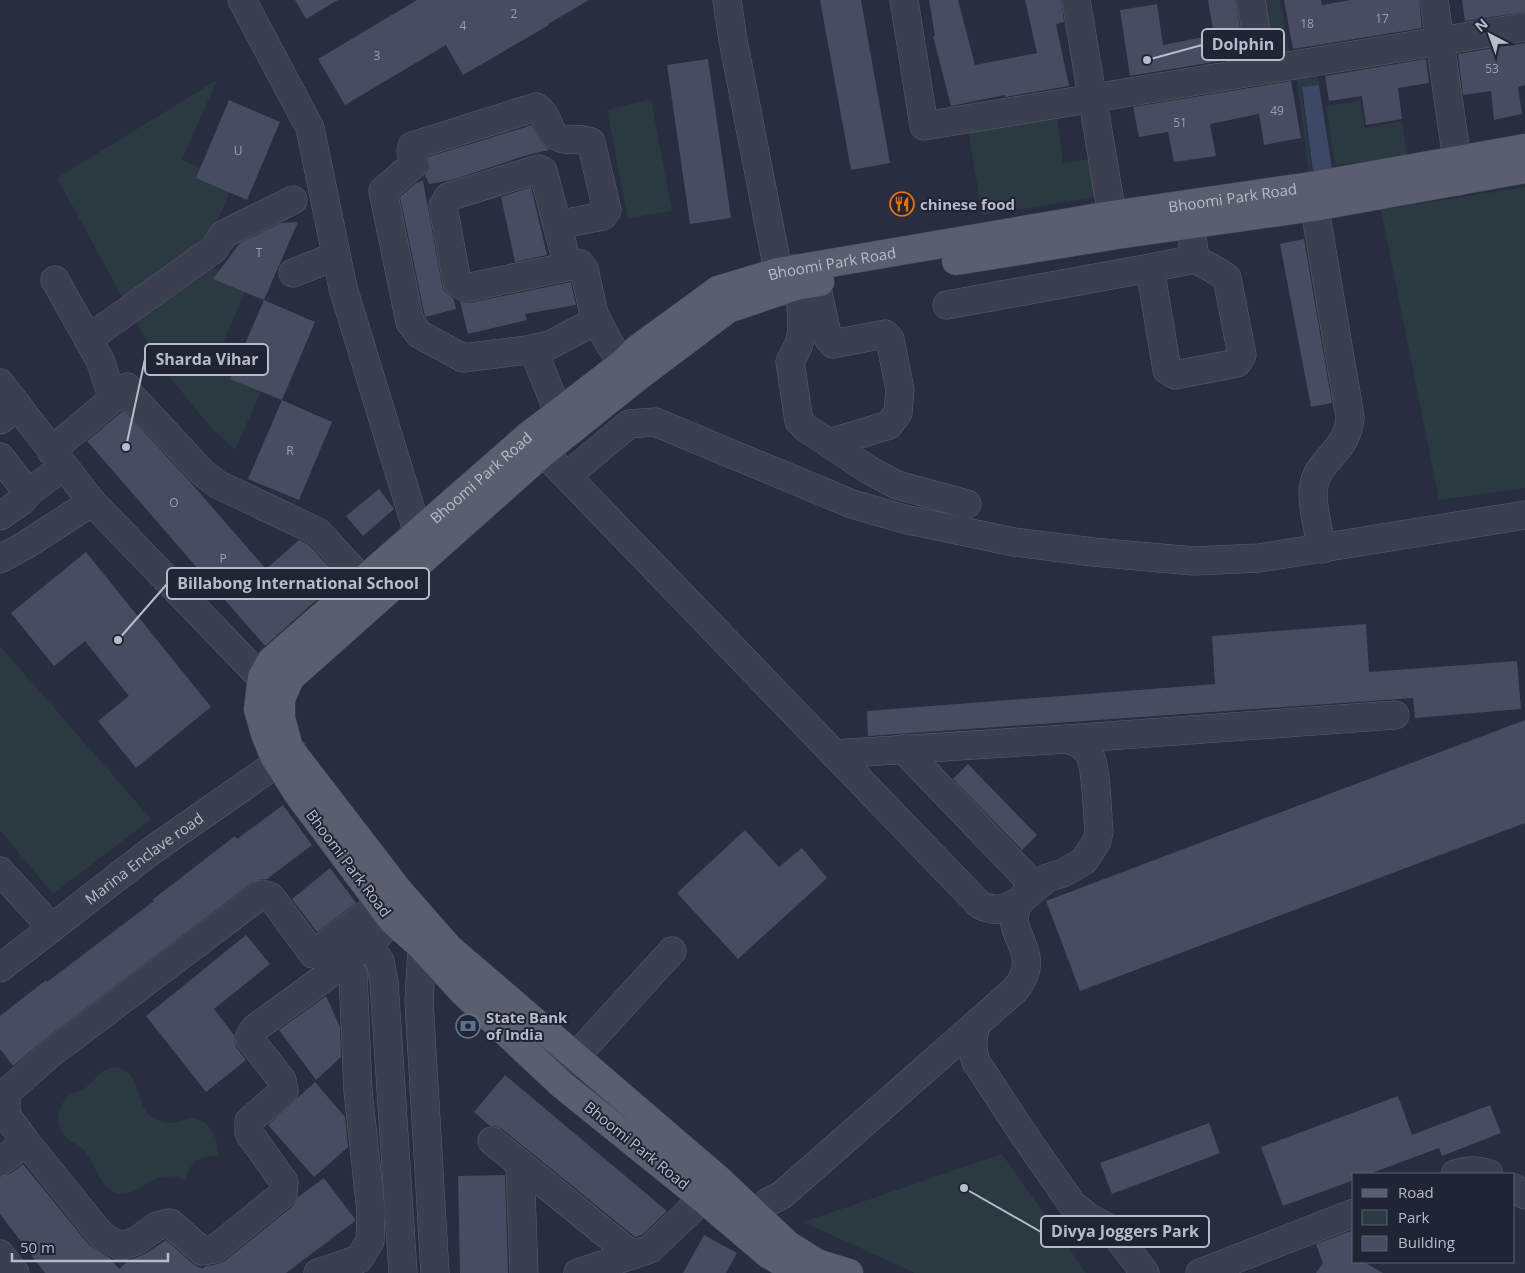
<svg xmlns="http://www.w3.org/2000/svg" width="1525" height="1273" font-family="'Open Sans',sans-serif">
<rect width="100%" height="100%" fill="#282d3f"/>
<!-- green -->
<g fill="#2b3a41">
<path d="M1260,0H1280L1290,58L1271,61Z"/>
<path d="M1316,69L1319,85L1301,88L1312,172L1309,173L1296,73Z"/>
<path d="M217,80L182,160L234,182L200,262L249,283L214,363L264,384L235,450L213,430L172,380L142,333L57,178Z"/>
<path d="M651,99L672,211L628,218L607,110Z"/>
<path d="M1360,101L1365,128L1402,121L1407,157L1335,165L1326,106Z"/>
<path d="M1057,115L1063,163L1092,159L1096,197L982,215L968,129Z"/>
<path d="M1525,187V488L1439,500L1381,210Z"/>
<path d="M0,646L151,819L53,894L0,830Z"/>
<path d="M118,1067C143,1074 134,1108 155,1119C164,1123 172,1125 181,1121C185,1120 188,1117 192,1118C210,1120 220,1139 217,1156C196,1157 193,1160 185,1180C149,1165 140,1202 114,1192C100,1187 93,1160 83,1149C79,1144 72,1143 67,1138C54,1126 56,1106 70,1095C74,1092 80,1092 84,1089C98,1079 98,1068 118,1067Z"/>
<path d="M1002,1154L1086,1273H915L803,1222Z"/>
</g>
<!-- water -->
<path fill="#3f4766" d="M1319,85L1332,169L1313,172L1302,87Z"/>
<!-- building -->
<g fill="#474c60">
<path d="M295,0H338L306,19Z"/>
<path d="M417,0H589L548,24L549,25L463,75L446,45L345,105L318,59Z"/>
<path d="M820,0H861L890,163L851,170Z"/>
<path d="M929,0H958L975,65L1037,53L1025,0H1061L1064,22L1056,24L1069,86L1005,97V95L951,106L933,36H935Z"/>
<path d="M1208,0H1236L1244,57L1130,76L1120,10L1157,4L1163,45L1214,35Z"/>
<path d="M1284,0H1321L1322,5L1351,0H1419L1422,28L1293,49Z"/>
<path d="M1462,0H1525V12L1465,21Z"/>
<path d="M1525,43V85L1518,87L1522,114L1494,120L1491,91L1463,95L1458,54Z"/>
<path d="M708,59L731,218L690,224L667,65Z"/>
<path d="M1426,59L1429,83L1398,88L1402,119L1366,125L1362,96L1329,101L1325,76Z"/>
<path d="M1291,81L1301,138L1264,145L1259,114L1210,124L1216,156L1174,162L1168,132L1139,137L1133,107Z"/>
<path d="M229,100L280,122L247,200L196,178Z"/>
<path d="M532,125L540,141L549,150L524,156L452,180L429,184L425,175L429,168L428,157Z"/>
<path d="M423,181L442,285L444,291L453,298L456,309L425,317L400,197L416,183Z"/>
<path d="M531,187L547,255L515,262L501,197Z"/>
<path d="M298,222L264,300L213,279L240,243L281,223Z"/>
<path d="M1304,239L1332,403L1311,407L1280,244Z"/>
<path d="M571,282L576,305L525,314L527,320L468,334L460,302L469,303Z"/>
<path d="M264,300L315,322L282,400L230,379Z"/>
<path d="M282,400L332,422L299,500L248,479Z"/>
<path d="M124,410L192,484L266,569L299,540L309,545L340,579L265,646L87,441Z"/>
<path d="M379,489L394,509L363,536L346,516Z"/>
<path d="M86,552L211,707L136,768L98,721L129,696L85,641L54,666L11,613Z"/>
<path d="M1366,624L1369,672L1517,661L1521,709L1415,718L1413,698L868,736L867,711L1215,684L1212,636Z"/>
<path d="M1525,720V823L1080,991L1046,901Z"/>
<path d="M968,764L1037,835L1022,850L953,779Z"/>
<path d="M283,805L312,845L267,879H260L253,882L40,1043L13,1066L0,1049V1016L46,980L47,982L154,901L152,900L235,836L237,839Z"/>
<path d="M745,830L779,867L802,848L827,878L738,959L677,893Z"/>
<path d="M330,868L356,903L317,932L292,899Z"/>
<path d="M246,935L270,964L214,1009L234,1035V1040L236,1047L246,1060L206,1092L146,1016Z"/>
<path d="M326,996L340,1027L341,1057L316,1080L279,1030Z"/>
<path d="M505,1075L667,1211L642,1235L635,1237L502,1129L495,1126H490L474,1112Z"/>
<path d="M315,1082L345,1117L348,1147L314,1177L268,1125Z"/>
<path d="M1398,1096L1412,1135L1490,1105L1501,1133L1442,1156L1439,1148L1369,1174H1354V1180L1283,1206L1261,1147Z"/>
<path d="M1209,1123L1220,1153L1112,1194L1100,1163Z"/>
<path d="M23,1164L90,1246L110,1258L119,1269L129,1260L145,1254L166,1240L192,1263L202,1269L206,1266L218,1264L225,1261L293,1206L298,1197L324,1178L355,1219V1221L286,1273H45L0,1214V1177L10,1174Z"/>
<path d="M505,1175L508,1273H460L458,1176Z"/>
<path d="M1354,1230V1262H1364L1383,1273H1316L1323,1263L1316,1244Z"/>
<path d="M704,1235L737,1253L726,1273H683Z"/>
</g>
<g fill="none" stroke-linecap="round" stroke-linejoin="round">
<!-- minor casing -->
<g stroke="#5a5d6c" stroke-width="29">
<g id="minor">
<path d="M242,0L310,128L343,288L424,553"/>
<path d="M727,0L733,40L782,291"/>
<path d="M904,0L924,126L1525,27"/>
<path d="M1076,0L1110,203L1113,235"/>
<path d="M1251,0L1262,70"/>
<path d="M1434,0L1460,181"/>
<path d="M1311,186L1350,417C1348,451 1320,458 1314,484C1310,502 1319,531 1322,549"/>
<path d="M1188,204L1195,259L1217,271L1227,278L1242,355L1237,363L1175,375L1167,370L1150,268L1195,259"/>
<path d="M557,225L603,216L607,210L591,142C580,137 564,142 556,136C546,128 550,116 536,107L412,146L411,151L414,164L383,191L410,322L419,334L463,358L527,350L550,345L597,320"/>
<path d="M568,266L543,171L538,169L448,197L443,206L457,282L466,288L580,264L584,269L594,314L610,345L635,379"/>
<path d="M794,269L801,306L802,330L799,344L790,362L799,421L806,428L869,470L897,485L967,504"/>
<path d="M813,270L828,338L833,344L885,334L890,339L900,390L898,413L889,425L829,443"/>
<path d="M293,273L336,256"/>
<path d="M55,280L100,360L113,399"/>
<path d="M947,305L1150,268"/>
<path d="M88,339L214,249L224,234L293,200"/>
<path d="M533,349L558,412L570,431"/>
<path d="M0,383L92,502L278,695"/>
<path d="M125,389L202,472L217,484L318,532L363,581"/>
<path d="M0,420L18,406"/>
<path d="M528,436L980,905C996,913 1007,909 1021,900C997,933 1048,950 1015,990L782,1195L768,1202L757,1214"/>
<path d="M51,451L127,387"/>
<path d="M0,457L28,493L22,501L0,516"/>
<path d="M567,476L629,424L655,422L852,504L904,519L1014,542L1093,552L1194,561L1259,558L1525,515"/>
<path d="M28,493L64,466"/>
<path d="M0,559L24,546L92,502"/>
<path d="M903,749L1026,877L1029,886L1024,897"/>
<path d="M834,754L1067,739L1395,715"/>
<path d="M0,871L51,927"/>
<path d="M399,891L379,905L313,954L271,897L262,894L49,1055L6,1093V1115L26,1142L102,1236L121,1246L136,1241L157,1226L170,1223L202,1251L215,1249L283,1194L284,1182L249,1133V1121L284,1091L282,1080L249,1038L254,1029L328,975L378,935L392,920L410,906"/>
<path d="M1021,900L1047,878L1063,873L1084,861L1097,841L1099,831C1097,813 1097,767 1089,754C1084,745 1076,742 1067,739"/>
<path d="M423,929L419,1001L435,1273"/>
<path d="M366,944L380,961L384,982L403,1273"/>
<path id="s1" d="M0,968L151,851L293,752"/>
<path d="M978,1023C971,1035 972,1049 976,1062L1024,1135L1072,1204L1088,1217L1107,1227L1116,1235L1145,1273"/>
<path d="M556,1078L672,951"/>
<path d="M492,1141L632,1255"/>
<path d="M0,1162L26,1142"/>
<path d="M520,1164L524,1273"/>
<path d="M1455,1174C1466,1171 1477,1169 1489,1174"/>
<path d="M1514,1188L1525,1195"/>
<path d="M0,1254L15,1273"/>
<path d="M318,1273L359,1259L370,1241L371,1212L358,1091L353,974"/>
<path d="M578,1273L650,1249L689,1212L715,1180"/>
<path d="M1200,1273L1354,1213"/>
</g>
</g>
<!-- major casing -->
<g stroke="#454858" stroke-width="29">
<g id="major">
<path d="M956,261L1117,235L1314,207L1525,169"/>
<path d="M820,282L796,286L728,309L635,379L544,452L290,678L281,699V718L289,748L399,891L449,948L717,1178L788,1245L817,1263L849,1273"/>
<path id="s2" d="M800,1273L768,1254L701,1197L561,1084L463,992L421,946L392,920L298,794L274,756L265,734L258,709L262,677L271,661L528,436L623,363L637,349L718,290L778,272L1111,215L1311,186L1525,148"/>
</g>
</g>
<!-- minor -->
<use href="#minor" stroke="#3c3f4f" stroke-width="28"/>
<!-- major -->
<use href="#major" stroke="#5a5e6f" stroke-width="28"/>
</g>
<!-- icons -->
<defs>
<g id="restaurant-ring" transform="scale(1.25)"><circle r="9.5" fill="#212434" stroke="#e8710a" stroke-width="1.5"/><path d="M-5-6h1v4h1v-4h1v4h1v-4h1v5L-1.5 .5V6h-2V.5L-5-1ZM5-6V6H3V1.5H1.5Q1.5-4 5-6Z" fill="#e8710a"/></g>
<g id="bank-ring" transform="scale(1.25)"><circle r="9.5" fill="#212434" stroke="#5c6f8a" stroke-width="1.5"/><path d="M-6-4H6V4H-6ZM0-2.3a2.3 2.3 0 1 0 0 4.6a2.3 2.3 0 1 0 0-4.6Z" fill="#5c6f8a"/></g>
</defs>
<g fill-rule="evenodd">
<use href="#restaurant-ring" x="902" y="204"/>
<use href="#bank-ring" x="468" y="1026"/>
</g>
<g text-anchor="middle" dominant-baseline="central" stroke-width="4" stroke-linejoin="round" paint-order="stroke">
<!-- number labels -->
<g font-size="12" fill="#9c9faf">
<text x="514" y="13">2</text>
<text x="1382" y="18">17</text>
<text x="1307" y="23">18</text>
<text x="463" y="25">4</text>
<text x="377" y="55">3</text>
<text x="1492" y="68">53</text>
<text x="1277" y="110">49</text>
<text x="1180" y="122">51</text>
<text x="238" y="150">U</text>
<text x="259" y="252">T</text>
<text x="290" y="450">R</text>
<text x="174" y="502">O</text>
<text x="223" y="558">P</text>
</g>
<!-- street labels -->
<g font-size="15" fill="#b8bbc9" stroke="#212434">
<text stroke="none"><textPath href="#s2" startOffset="1948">Bhoomi Park Road</textPath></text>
<text stroke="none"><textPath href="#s2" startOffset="1542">Bhoomi Park Road</textPath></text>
<text stroke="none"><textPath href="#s2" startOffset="1122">Bhoomi Park Road</textPath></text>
<text stroke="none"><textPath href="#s1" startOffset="181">Marina Enclave road</textPath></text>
<text transform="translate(349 863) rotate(53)">Bhoomi Park Road</text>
<text transform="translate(637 1145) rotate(39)">Bhoomi Park Road</text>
</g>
<!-- poi labels -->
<g font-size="15" font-weight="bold" fill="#b8bbc9" stroke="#212434" text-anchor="start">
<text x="920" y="204">chinese food</text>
<text x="486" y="1017">State Bank<tspan x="486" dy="17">of India</tspan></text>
</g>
</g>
<!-- callouts -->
<path fill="none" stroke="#b8bbc9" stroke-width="2" d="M1147 60L1202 45M126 447L145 359M118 640L167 584M964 1188L1041 1232"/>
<g fill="#b8bbc9" stroke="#212434" stroke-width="2">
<circle cx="1147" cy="60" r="5"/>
<circle cx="126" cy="447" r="5"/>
<circle cx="118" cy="640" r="5"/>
<circle cx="964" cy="1188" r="5"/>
</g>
<g fill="#212434" stroke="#b8bbc9" stroke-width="2">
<rect x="1202" y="29" width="82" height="31" rx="5"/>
<rect x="145" y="344" width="123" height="31" rx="5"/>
<rect x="167" y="568" width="262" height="31" rx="5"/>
<rect x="1041" y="1216" width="168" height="31" rx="5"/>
</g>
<g font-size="16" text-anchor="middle" font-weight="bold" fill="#b8bbc9">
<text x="1243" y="50">Dolphin</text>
<text x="207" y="365">Sharda Vihar</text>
<text x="298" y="589">Billabong International School</text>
<text x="1125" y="1237">Divya Joggers Park</text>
</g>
<!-- legend -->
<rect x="1352" y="1173" width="162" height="90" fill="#212434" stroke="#5d6070"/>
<rect x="1362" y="1189" width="25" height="8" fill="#5a5e6f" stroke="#5d6070"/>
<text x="1398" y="1198" font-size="15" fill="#b8bbc9">Road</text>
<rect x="1362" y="1210" width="25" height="15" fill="#2b3a41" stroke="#5d6070"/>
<text x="1398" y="1223" font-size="15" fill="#b8bbc9">Park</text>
<rect x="1362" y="1236" width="25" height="15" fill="#474c60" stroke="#5d6070"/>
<text x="1398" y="1248" font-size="15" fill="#b8bbc9">Building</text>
<!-- north arrow -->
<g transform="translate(1490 35) rotate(319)" stroke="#212434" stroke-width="4" paint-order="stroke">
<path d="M0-4L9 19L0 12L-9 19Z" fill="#b8bbc9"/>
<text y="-8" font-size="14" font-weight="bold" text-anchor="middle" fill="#b8bbc9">N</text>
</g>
<!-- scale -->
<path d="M12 1253v8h156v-8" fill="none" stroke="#b8bbc9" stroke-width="2.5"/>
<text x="20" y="1253" font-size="15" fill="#b8bbc9" stroke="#212434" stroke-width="4" paint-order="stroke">50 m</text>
</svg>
